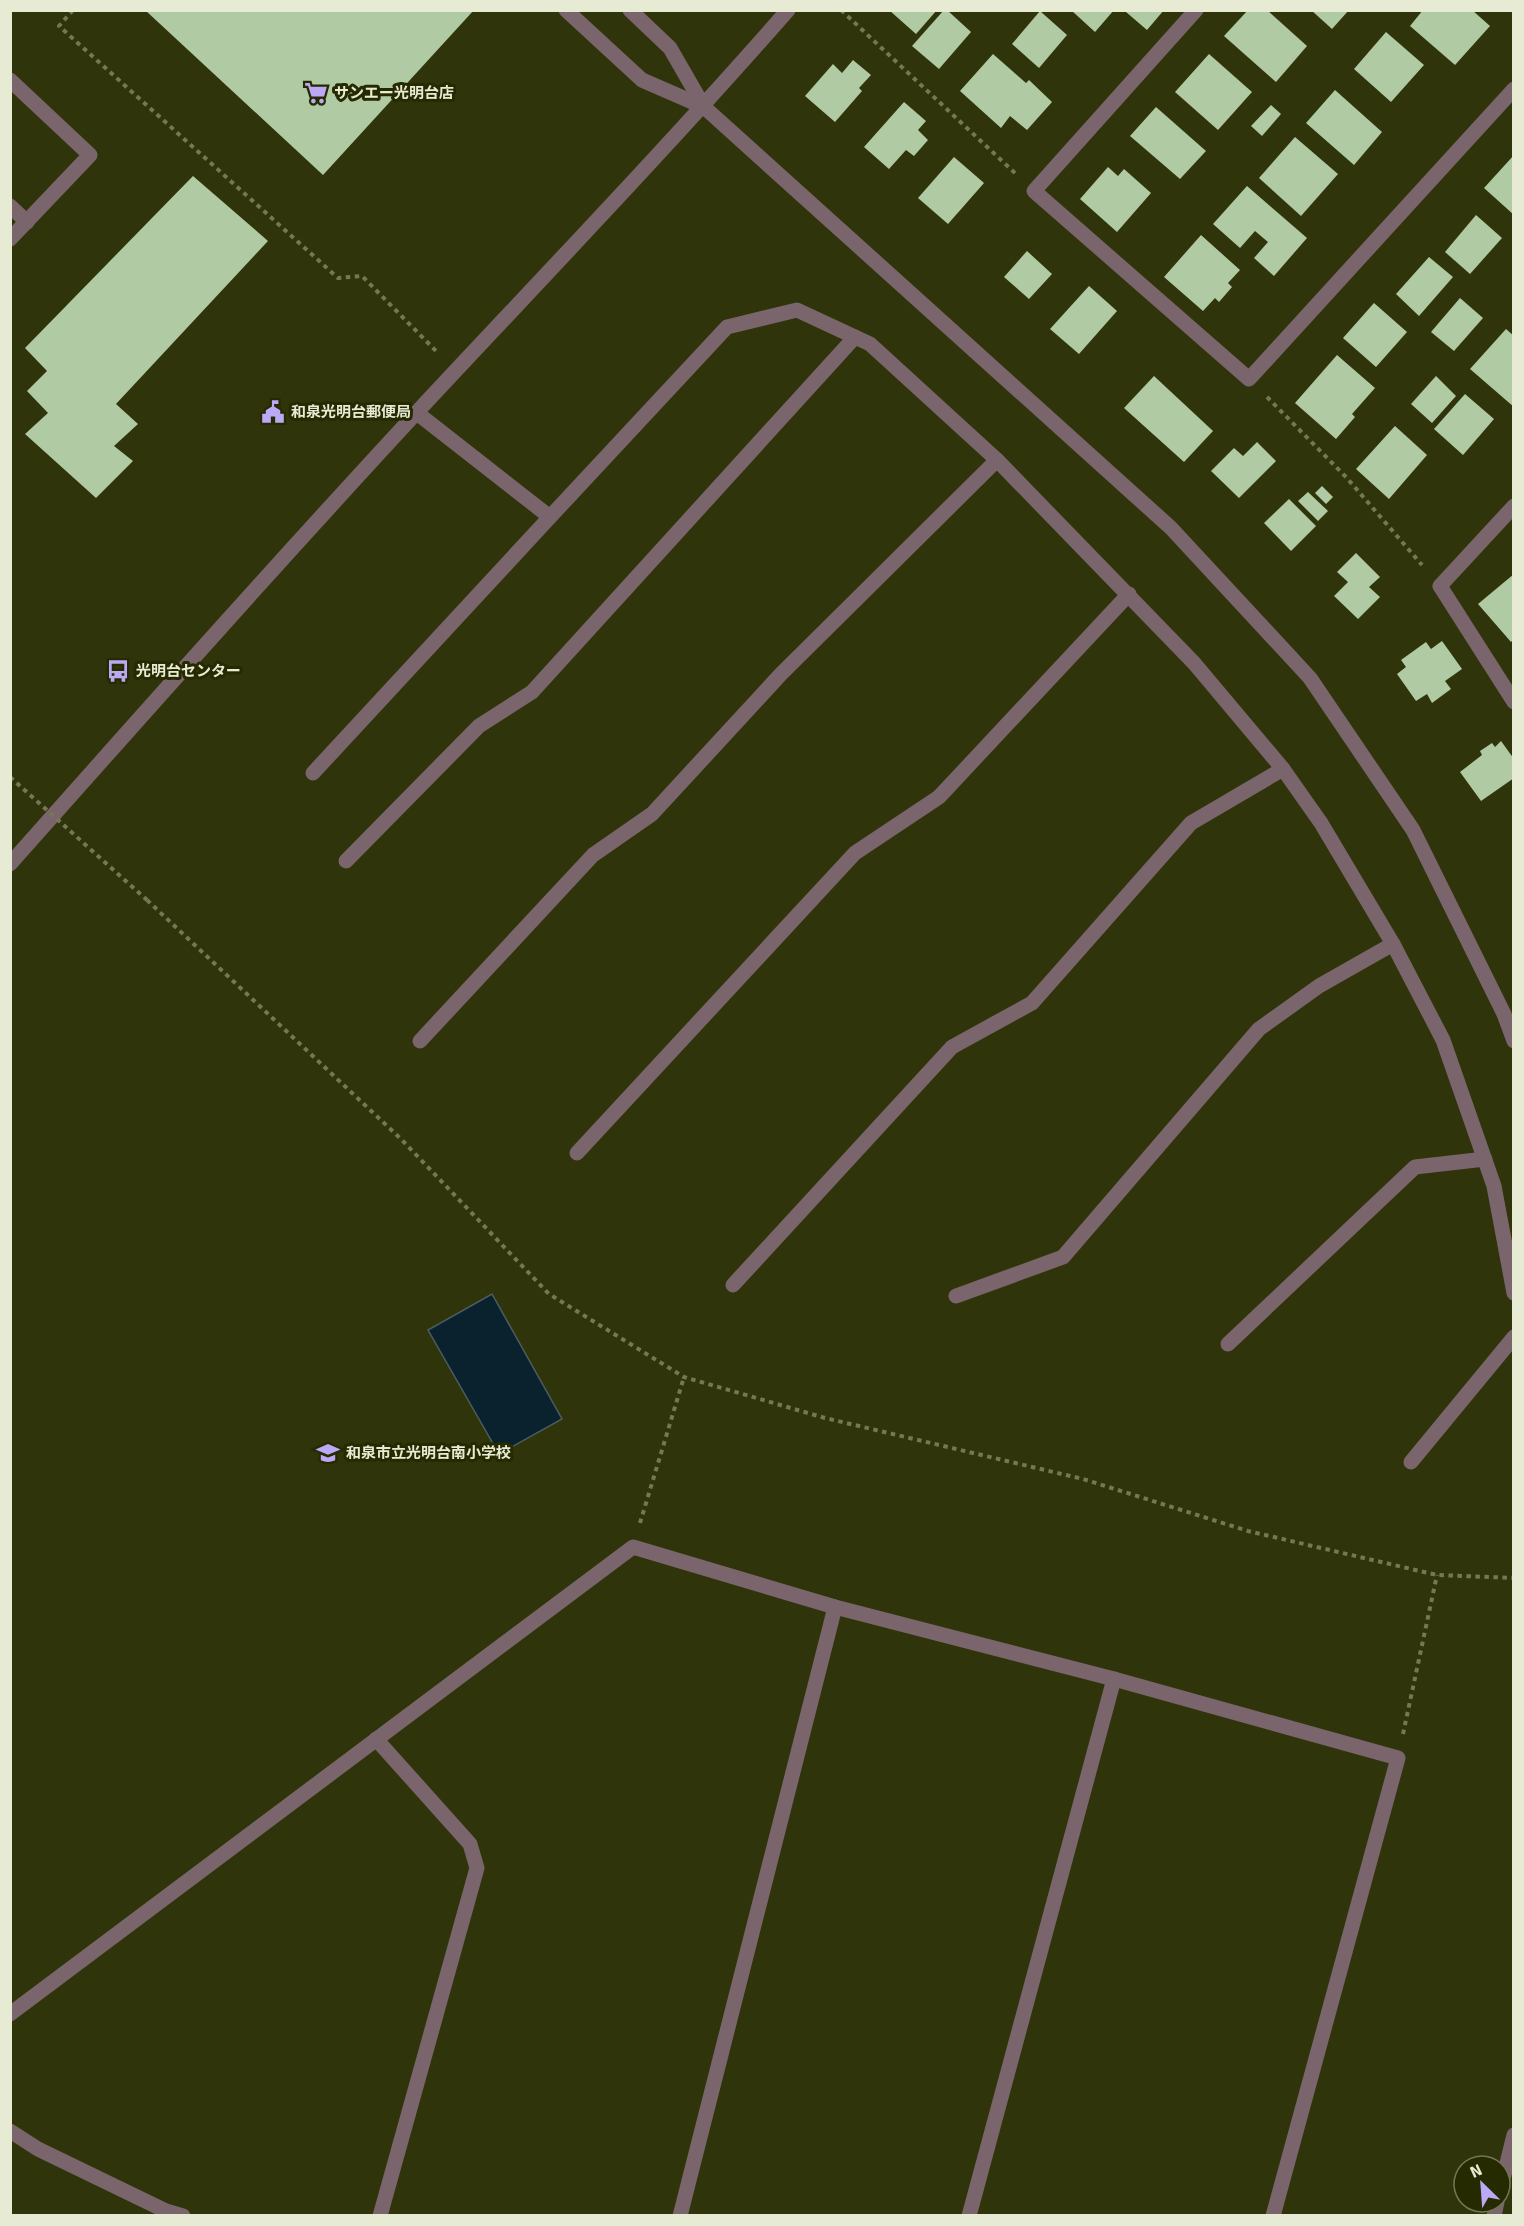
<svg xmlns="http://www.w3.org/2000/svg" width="1524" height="2226" font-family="Signika,'Noto Sans JP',sans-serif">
<rect width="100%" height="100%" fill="#30340a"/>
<!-- water -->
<path fill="#0a212e" stroke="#4c5e60" stroke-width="1.5" d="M492,1294L562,1419L499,1454L428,1330Z"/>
<!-- building -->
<g fill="#b0caa3">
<path d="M145,10H474L323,175Z"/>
<path d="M889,10H937L916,34Z"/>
<path d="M944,10H947L971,32L939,69L912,46Z"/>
<path d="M1071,10H1114L1095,32Z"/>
<path d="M1128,10H1164L1147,30L1126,12Z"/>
<path d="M1248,10H1267L1307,46L1276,82L1224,36Z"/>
<path d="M1311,10H1349L1332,29Z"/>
<path d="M1423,10H1472L1490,26L1455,65L1410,26Z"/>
<path d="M1040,11L1067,35L1039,68L1012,44Z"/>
<path d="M1386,32L1424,65L1391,102L1354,69Z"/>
<path d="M993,54L1026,83L1029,80L1052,102L1027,130L1010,116L1001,128L960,91Z"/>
<path d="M1209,54L1252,92L1218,130L1175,92Z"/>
<path d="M853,60L871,75L859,88L862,91L835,122L805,96L833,64L842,73Z"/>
<path d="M1335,90L1382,132L1354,165L1306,123Z"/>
<path d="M904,102L926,121L918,130L928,140L914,156L906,150L889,169L864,147Z"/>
<path d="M1271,105L1281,114L1262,136L1251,126Z"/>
<path d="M1156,107L1206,151L1180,179L1130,136Z"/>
<path d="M1295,137L1338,174L1301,216L1259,178Z"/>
<path d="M1514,155V215L1484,188Z"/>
<path d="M954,157L984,183L948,224L918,198Z"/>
<path d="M1108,167L1118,176L1124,169L1151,193L1117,232L1080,199Z"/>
<path d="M193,176L268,241L116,404L138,424L114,446L133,461L96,498L25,434L48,413L27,391L47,371L25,348Z"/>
<path d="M1247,186L1307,238L1274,276L1254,258L1268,242L1255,231L1240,248L1213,224Z"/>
<path d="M1476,215L1502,238L1470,274L1445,252Z"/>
<path d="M1201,235L1240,270L1228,283L1232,287L1219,302L1215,298L1203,311L1164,277Z"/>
<path d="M1027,251L1052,274L1029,299L1004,277Z"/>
<path d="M1429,257L1453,277L1419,316L1396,294Z"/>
<path d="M1089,286L1117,311L1079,354L1050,329Z"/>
<path d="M1460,298L1483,318L1454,351L1431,332Z"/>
<path d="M1374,303L1407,332L1376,367L1343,338Z"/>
<path d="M1506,329L1514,336V407L1470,369Z"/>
<path d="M1337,355L1375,388L1352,414L1355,417L1336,439L1295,403Z"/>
<path d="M1154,376L1213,431L1184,462L1124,408Z"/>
<path d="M1436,376L1456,396L1432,423L1411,404Z"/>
<path d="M1465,394L1494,419L1463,455L1434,429Z"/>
<path d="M1395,426L1427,455L1389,499L1356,469Z"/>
<path d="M1257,442L1276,461L1239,498L1211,471L1234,448L1243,456Z"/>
<path d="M1322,486L1333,497L1326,504L1315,493Z"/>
<path d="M1308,492L1328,511L1318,521L1298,501Z"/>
<path d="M1289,499L1316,526L1291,551L1264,523Z"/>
<path d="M1356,553L1380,577L1369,587L1380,597L1358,619L1334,596L1348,582L1337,572Z"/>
<path d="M1514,574V639L1511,642L1478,604Z"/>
<path d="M1442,641L1462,669L1445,681L1451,689L1432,703L1427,694L1416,701L1397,674L1406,667L1401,660L1426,642L1431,649Z"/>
<path d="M1501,741L1514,759V778L1481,801L1460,772L1482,755L1480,751L1492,743L1495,747Z"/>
</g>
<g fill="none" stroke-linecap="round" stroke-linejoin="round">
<!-- path -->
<g stroke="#747855" stroke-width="4" stroke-dasharray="4.5 4.5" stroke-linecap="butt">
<path d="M73,10L59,26L338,278L362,276L437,352"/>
<path d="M841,10L1016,174"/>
<path d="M1267,397L1346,477L1422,565"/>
<path d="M147,900L401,1139L549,1294L684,1377L825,1418L1083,1479L1248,1531L1437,1575L1514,1578"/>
<path d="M640,1523L684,1377"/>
<path d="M1403,1734L1437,1575"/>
</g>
<!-- minor -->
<g stroke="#7a656c" stroke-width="15">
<path d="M566,10L642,80L704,107L1171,528L1310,678L1413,830L1504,1014L1514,1041"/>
<path d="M630,10L670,48L704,107"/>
<path d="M1196,10L1034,191L1249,379L1514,89"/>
<path d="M10,80L90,155L10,239"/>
<path d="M10,206L27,222"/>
<path d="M417,413L550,517L727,327L797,310L870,344L997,460L1194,663L1283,769L1321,823L1393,944L1443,1040L1494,1186L1514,1293"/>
<path d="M1514,506L1440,586L1514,702"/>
<path d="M313,773L550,517"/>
<path d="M346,861L479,726L532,692L855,337"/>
<path d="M10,864C145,712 280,560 418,411C542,278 668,147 788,10"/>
<path d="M420,1041L593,855L652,814L781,674L997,460"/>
<path d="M577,1153L855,853L939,797L1129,594"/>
<path d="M733,1285L952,1047L1032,1003L1191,823L1283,769"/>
<path d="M956,1296L1063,1257L1259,1029L1319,986L1393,944"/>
<path d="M1228,1344L1415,1167L1485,1159"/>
<path d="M1411,1462L1514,1337"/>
<path d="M376,1739L470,1844L477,1868L380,2216"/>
<path d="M10,2014L633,1547L835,1607L1114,1679L1398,1758L1273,2216"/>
<path d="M10,2131L38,2149L166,2211L183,2216"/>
<path d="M1500,2191L1514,2135"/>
<path d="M680,2216L835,1607"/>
<path d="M969,2216L1114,1679"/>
<path d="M1494,2216L1497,2202"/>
</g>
<!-- path-bridge -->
<path stroke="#747855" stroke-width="4" stroke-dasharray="4.5 4.5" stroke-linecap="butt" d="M10,777L147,900"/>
</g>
<!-- icons -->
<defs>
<g id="supermarket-bare" transform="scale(1.8)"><path d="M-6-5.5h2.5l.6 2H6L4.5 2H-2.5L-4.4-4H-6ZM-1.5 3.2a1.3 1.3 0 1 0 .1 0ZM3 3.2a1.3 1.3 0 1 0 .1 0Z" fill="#bca9f5" stroke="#262a00" stroke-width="2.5" paint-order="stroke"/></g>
<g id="civic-bare" transform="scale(1.8)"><path d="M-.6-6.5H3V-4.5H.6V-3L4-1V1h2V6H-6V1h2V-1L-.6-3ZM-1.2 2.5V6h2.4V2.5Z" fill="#bca9f5" stroke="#262a00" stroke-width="2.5" paint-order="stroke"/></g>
<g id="bus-bare" transform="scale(1.8)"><path d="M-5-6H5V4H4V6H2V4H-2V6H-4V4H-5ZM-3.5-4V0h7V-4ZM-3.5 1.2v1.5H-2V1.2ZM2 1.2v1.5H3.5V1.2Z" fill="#bca9f5" stroke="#262a00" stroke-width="2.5" paint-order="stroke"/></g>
<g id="school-bare" transform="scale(1.8)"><path d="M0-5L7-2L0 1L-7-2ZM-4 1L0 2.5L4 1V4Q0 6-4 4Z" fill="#bca9f5" stroke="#262a00" stroke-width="2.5" paint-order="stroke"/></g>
</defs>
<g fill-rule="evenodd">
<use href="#supermarket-bare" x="316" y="93"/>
<use href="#civic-bare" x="273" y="412"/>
<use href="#bus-bare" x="118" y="671"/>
<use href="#school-bare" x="328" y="1453"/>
</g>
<g text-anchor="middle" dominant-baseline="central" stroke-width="6" stroke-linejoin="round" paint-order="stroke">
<!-- poi labels -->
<g font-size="15" font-weight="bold" fill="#e7ebd4" stroke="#262a00" text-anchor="start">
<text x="334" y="93">サンエー光明台店</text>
<text x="291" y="412">和泉光明台郵便局</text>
<text x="136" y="671">光明台センター</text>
<text x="346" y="1453">和泉市立光明台南小学校</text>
</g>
</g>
<!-- border -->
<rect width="1524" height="2226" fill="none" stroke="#e7ebd4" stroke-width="24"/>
<!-- north arrow -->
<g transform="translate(1482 2184) rotate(335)"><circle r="28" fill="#262a00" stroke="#737755" stroke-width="1.5"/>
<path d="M0-4.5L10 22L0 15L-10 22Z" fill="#bca9f5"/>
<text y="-9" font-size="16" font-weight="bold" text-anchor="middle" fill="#e7ebd4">N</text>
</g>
</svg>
